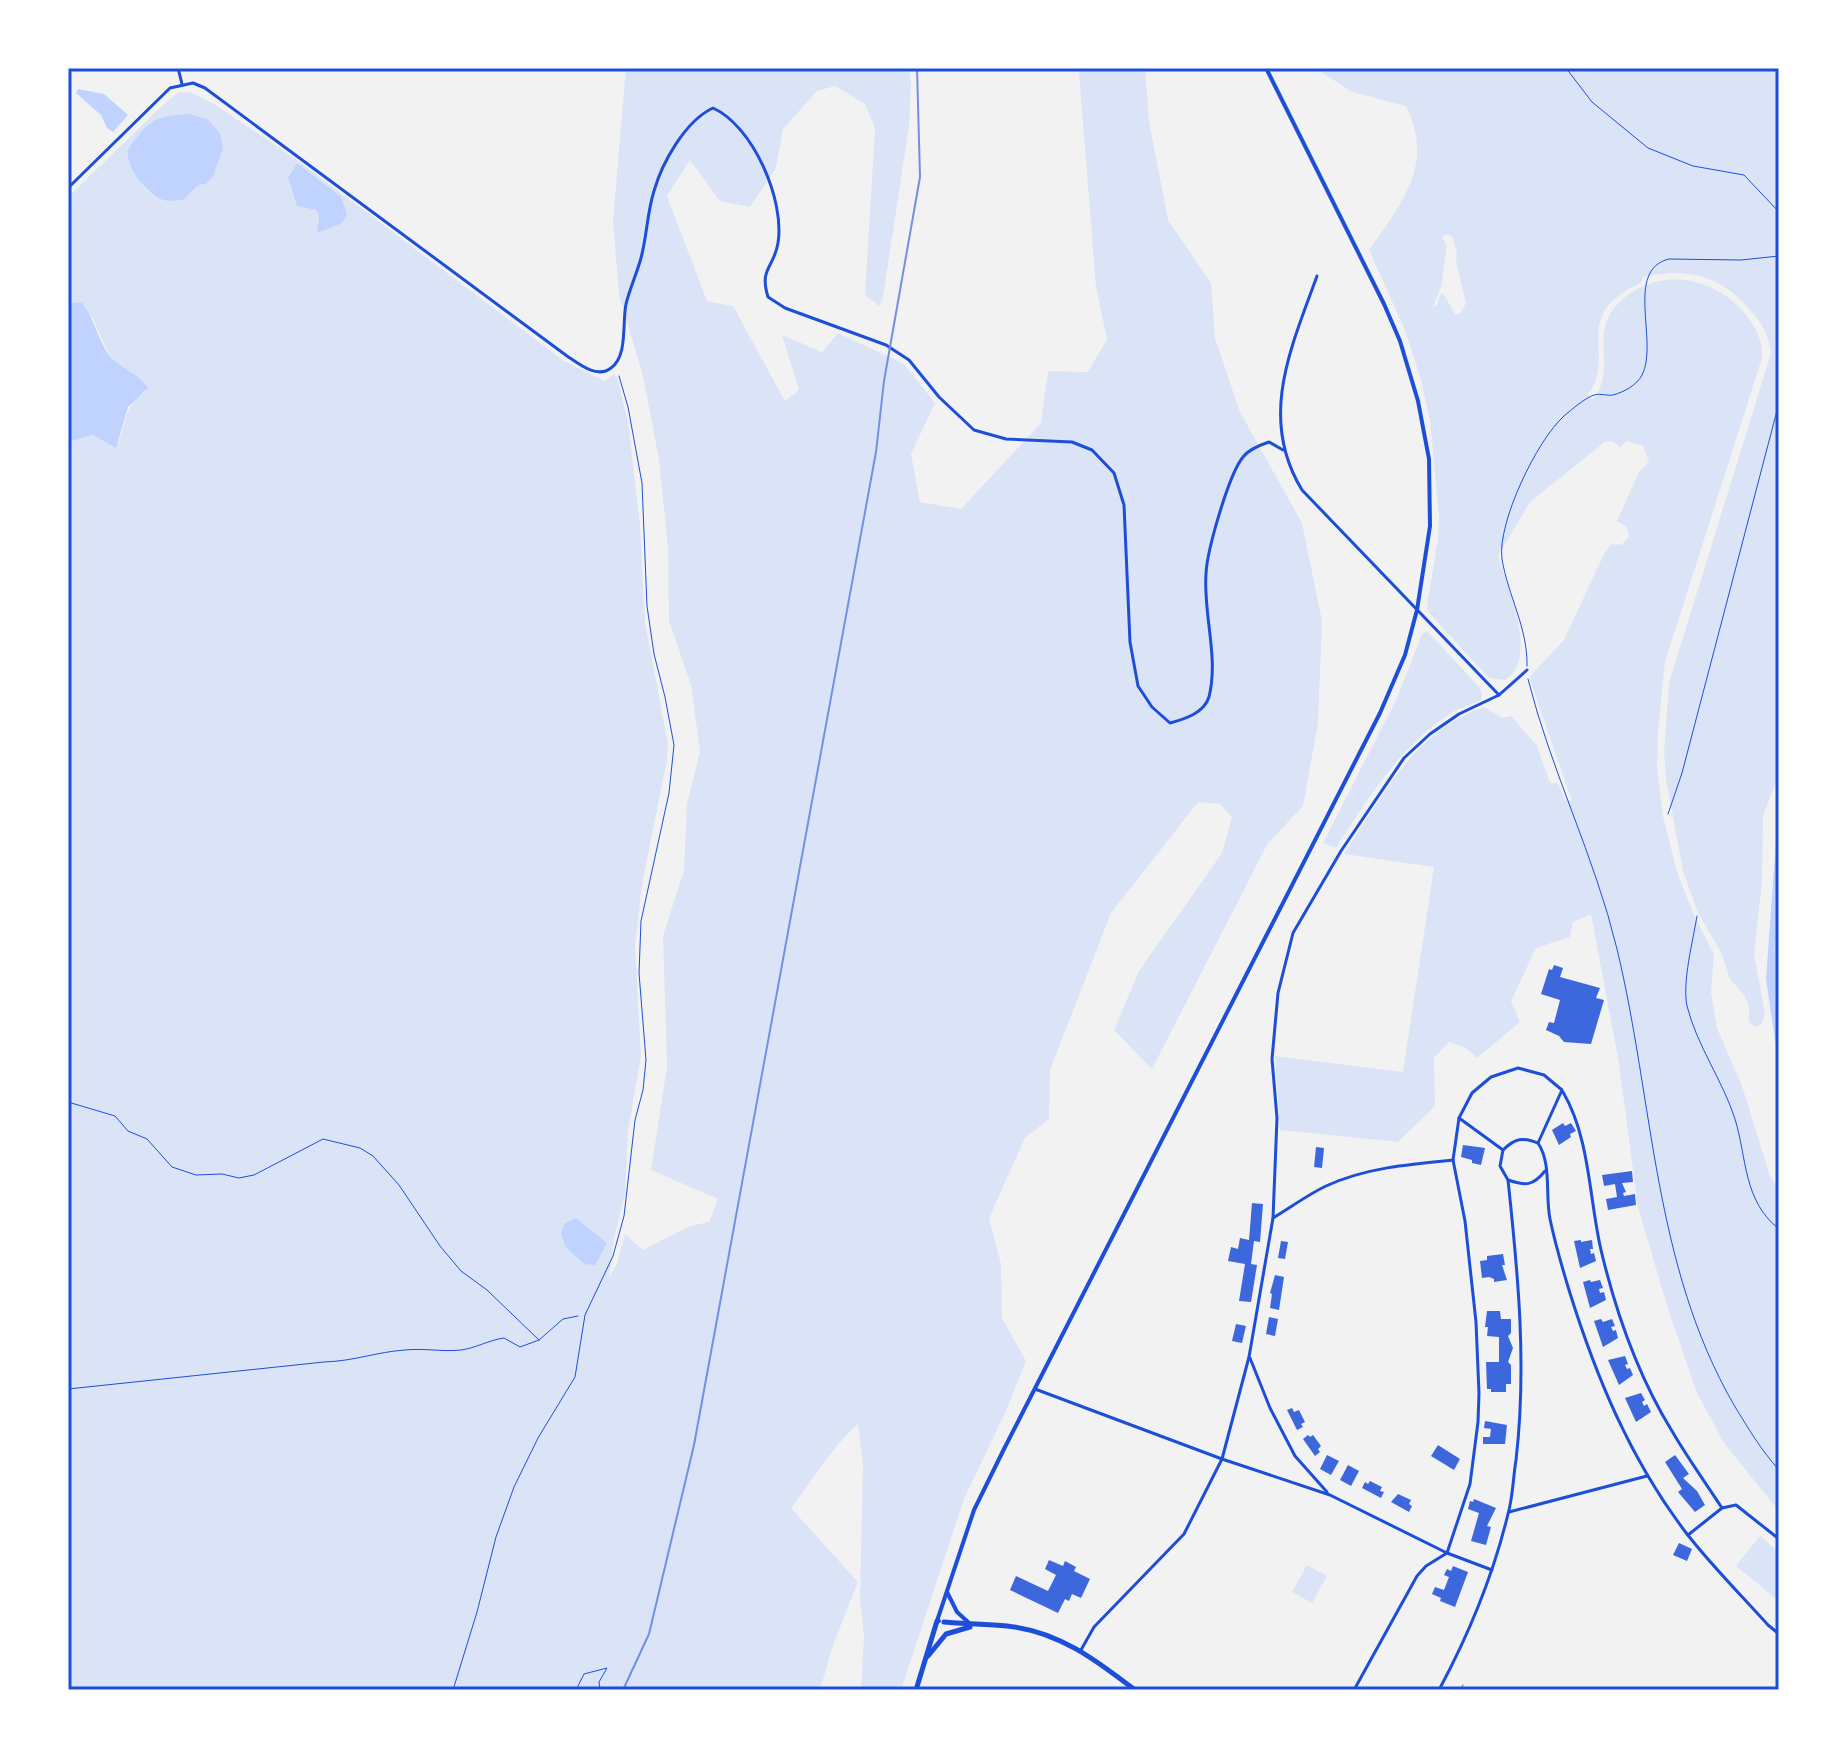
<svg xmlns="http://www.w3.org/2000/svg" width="1847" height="1758" font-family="Poppins,sans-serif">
<rect width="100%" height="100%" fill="#f2f2f2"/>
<!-- green -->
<g fill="#dbe4f7" fill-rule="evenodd">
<path d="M626,68H909L911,84L909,126L883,297L879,306L865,295L875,128L865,104L835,86L817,91L783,129L776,168L750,207L720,201L690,160L667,196L707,301L733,306L785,401L799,390L782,335L822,352L838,333L904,364L935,403L911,454L920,502L961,509L1041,423L1048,371L1088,372L1107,339L1096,287L1079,73L1081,68H1145L1149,121L1168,220L1211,283L1215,338L1240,412L1302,523L1322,621L1318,723L1303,806L1268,843L1152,1069L1114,1030L1139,971L1222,853L1232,817L1220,804L1198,802L1111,913L1050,1070L1049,1119L1025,1138L989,1218L1001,1264L1002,1318L1026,1361L1005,1413L964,1499L901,1690H861L864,1636L860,1598L863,1463L858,1424C830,1449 814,1479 791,1508L858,1582L833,1645L820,1690H68V442L93,435L116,447C127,426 123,404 146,392L144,381C97,359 109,336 82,304L68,302V197L165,103L179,92H190L216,105L297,160L564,361L605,381L614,374L617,377L628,422L640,525L645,622L668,744L667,760L642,885L635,946L641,1055L628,1132L625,1195L614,1239L609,1277L617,1264L625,1234L643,1250L690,1226L709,1222L718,1199L651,1170L667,1067L663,936L684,870L687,804L700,751L691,685L669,621L668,548L659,460L643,376L619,295L613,221ZM151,122L206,184L198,185L183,200C177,200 168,202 163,200C140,194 133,168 129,148ZM288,178L342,223L317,224L319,215L316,210L297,206Z"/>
<path d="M1315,68H1779V782L1774,787L1763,816L1762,882L1754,954L1765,1014L1761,1025L1755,1027L1749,1022V1006L1744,995L1730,979L1721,952L1698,913L1683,871L1666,779L1664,753L1669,683L1771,353C1768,334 1763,324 1750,310C1719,274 1688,268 1643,277L1641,283C1568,315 1618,356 1588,394L1593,399C1617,370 1590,337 1615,307C1649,267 1708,273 1741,309C1754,325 1763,337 1762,358L1665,662L1658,731L1657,769L1663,816L1677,872L1694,915L1714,955L1711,992L1717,1028L1742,1086L1770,1176L1779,1189V1511L1724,1443L1697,1393L1668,1309L1638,1207L1619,1064L1591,914L1573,922L1570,937L1536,948L1511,1001L1520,1022L1477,1058L1466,1048L1449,1042L1434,1058L1435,1106L1398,1142L1280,1130L1275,1056L1403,1072L1434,867L1344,854C1382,797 1415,730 1484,707L1502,718L1511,716L1537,746L1550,783H1558L1565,800L1572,801L1530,680L1531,675L1564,640L1604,554L1611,544L1621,545L1629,537L1627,527L1617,521L1639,472L1649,462L1643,446L1627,441L1620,447L1612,441L1605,442L1530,502L1498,556C1507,587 1540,659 1505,680L1489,678L1429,613L1427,606L1438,539L1439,517L1430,420L1421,380L1405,330L1369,250C1402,203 1435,164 1406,106L1352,92ZM1445,234L1452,236L1457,252L1456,263L1466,303L1460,314H1455L1443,293L1440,295L1437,305L1433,307L1441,287L1447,245L1442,238Z"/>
<path d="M1427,631L1479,687L1482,693L1481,700C1472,705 1462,707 1453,712C1401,744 1368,798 1336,848L1323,843L1397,698L1422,634Z"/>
<path d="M1760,1536L1779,1552V1601L1736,1566Z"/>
<path d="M1307,1565L1327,1576L1312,1603L1292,1592Z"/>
</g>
<!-- water -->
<g fill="#bfd3fe">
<path d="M78,89L104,94L128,115L113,132L107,128L101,115L76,93Z"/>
<path d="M189,114L207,119L220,133L223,149L213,176L206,184L198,185L183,200C177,200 169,202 163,200C149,197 125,166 128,151C130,144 146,126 152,122C162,115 178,115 189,114Z"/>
<path d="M297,163L341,197L347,214L342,223L317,233L319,215L316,210L297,206L288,178Z"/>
<path d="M68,302L82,303C96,320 98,345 114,360C124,370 142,376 148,388L128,407L116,448L93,435L68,442Z"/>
<path d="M1779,834V1067L1766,979L1776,841Z"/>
<path d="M576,1218L607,1243L595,1265L584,1264L565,1246L561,1233L565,1223Z"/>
</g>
<!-- building -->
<g fill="#3d67dc">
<path d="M1554,965L1563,968L1560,977L1600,988L1596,998L1604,1000L1591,1044L1564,1042L1559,1036L1546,1030L1549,1022L1554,1023L1560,1000L1541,994L1549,969L1552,970Z"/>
<path d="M1563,1123L1565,1126L1571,1123L1576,1131L1570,1134L1571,1137L1559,1145L1552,1130Z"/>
<path d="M1463,1145L1485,1148L1481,1165L1472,1163V1160L1461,1157Z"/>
<path d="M1316,1147L1324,1148L1322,1168L1314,1167Z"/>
<path d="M1632,1171L1633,1182L1622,1183L1626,1192L1623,1193L1624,1196L1635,1194L1636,1205L1608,1210L1606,1199L1617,1197L1615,1184L1604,1186L1602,1175Z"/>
<path d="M1252,1203L1263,1204L1260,1242L1254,1241L1251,1264L1257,1265L1251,1302L1239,1301L1245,1264L1228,1261L1231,1247L1238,1249L1240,1238L1249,1240Z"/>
<path d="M1581,1240V1242L1592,1240L1593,1249H1590L1591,1254L1594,1253L1596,1261L1580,1268L1574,1241Z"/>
<path d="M1281,1241L1288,1242L1285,1259L1278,1258Z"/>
<path d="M1503,1254L1505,1265H1502L1507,1280L1494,1282V1279L1489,1277L1482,1278L1480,1261L1487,1260V1256Z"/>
<path d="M1275,1275L1284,1277L1279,1310L1270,1308L1272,1294L1270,1293Z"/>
<path d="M1590,1280L1591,1282L1600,1280L1603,1288L1599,1289L1600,1293L1604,1292L1606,1300L1590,1308L1583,1282Z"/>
<path d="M1487,1311H1500L1501,1319H1511V1333L1508,1336L1513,1348L1508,1362L1511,1365V1384H1506V1392H1491V1389H1487L1486,1362H1499V1337L1487,1336L1488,1327H1485Z"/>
<path d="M1269,1317L1278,1319L1275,1336L1266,1334Z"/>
<path d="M1601,1319L1603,1322L1612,1319L1615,1326L1611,1327L1613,1331L1616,1330L1618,1338L1603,1347L1594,1321Z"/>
<path d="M1236,1324L1246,1326L1242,1343L1232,1341Z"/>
<path d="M1625,1356L1628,1364L1625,1365L1627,1369L1630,1368L1633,1375L1619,1385L1608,1360Z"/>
<path d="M1641,1393L1645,1400L1642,1402L1644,1406L1647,1404L1651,1412L1636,1422L1625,1398Z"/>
<path d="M1292,1408L1294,1412L1299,1410L1305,1422L1301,1424L1303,1427L1297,1430L1287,1410Z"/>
<path d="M1485,1421L1507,1425L1505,1444H1483V1437H1490L1491,1429L1484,1428Z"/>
<path d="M1308,1435L1310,1437L1313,1435L1321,1446L1318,1449L1320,1452L1315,1456L1303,1439Z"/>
<path d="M1438,1445L1460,1459L1454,1470L1431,1456Z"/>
<path d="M1327,1455L1339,1461L1331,1475L1320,1469Z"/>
<path d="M1675,1455L1689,1474L1683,1478L1697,1491L1705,1505L1695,1512L1678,1492L1682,1489L1665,1462Z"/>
<path d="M1348,1465L1359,1471L1351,1486L1340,1480Z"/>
<path d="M1370,1481L1382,1487L1380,1491L1384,1492L1381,1498L1362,1488L1365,1482L1368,1484Z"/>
<path d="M1398,1494L1411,1500L1409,1504L1412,1506L1409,1512L1391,1502Z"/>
<path d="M1474,1499L1496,1508L1487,1526L1491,1527L1486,1545L1471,1541L1479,1513L1468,1509L1470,1501L1473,1502Z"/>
<path d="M1679,1543L1692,1549L1687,1561L1673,1555Z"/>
<path d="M1049,1560L1063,1566L1065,1561L1076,1567L1074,1571L1090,1579L1081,1598L1072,1594L1069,1601L1065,1599L1058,1613L1010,1590L1016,1576L1048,1591L1056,1575L1045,1569Z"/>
<path d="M1453,1566L1468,1572L1455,1607L1440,1601L1441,1598L1432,1594L1435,1587L1444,1590L1449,1577L1444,1575L1447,1569L1451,1571Z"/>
</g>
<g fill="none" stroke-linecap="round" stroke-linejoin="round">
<!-- path -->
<g stroke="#1d4ed8" stroke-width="1">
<path d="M1566,68L1592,102L1648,148L1693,166L1744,175L1779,212"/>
<path d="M1527,666C1528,628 1508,596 1502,559C1497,523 1537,440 1564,416C1571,410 1585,398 1594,395C1600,393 1607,396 1613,395C1624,392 1637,385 1642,375C1659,342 1624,270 1669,259L1741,260L1779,256"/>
<path d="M1528,679C1551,771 1595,857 1617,949C1654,1103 1653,1265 1734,1405C1748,1428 1761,1450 1779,1470"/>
<path d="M1668,814L1682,773L1779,403"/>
<path d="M1697,916C1693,941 1682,982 1687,1006C1697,1046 1723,1081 1735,1119C1747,1158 1743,1201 1779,1229"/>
<path d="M68,1102L115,1116L128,1131L147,1139L172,1167L196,1175L222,1174L239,1178L254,1175L323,1139L360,1148L373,1156L399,1185L440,1246L461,1271L487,1290L539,1340"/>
<path d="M68,1389L324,1362C355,1361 376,1352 405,1350C424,1348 442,1352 461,1350C476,1348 489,1340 504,1338L520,1347L539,1340L563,1319L578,1316"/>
<path d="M576,1690L584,1674L607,1668L599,1682L600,1690"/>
</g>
<!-- service -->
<g stroke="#1d4ed8" stroke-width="1">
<path d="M453,1690L477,1612L496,1537L514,1487L538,1438L575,1377L585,1315L613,1256L624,1216L635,1120L643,1090L646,1060L639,973L641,921L669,793L674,745L665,697L654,654L647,606L642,483L628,407L619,376"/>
<path d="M1460,1690L1463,1685"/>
</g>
<!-- minor -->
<g stroke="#1d4ed8" stroke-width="3">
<path d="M178,68L182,84"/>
<path d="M68,188L170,88L193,83L205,88L567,356C579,364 597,379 611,368C628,356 622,323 626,304C630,288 637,273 641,258C647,236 647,213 654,191C662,163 685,121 713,108C753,126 785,200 778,243C774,268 759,268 768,297L785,308L886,345L909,360L939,397L974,430L1006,439L1072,442L1092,450L1114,473L1124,505L1130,642L1138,686L1152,707L1170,723C1185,719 1204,713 1209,697C1219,657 1203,614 1206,574C1207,550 1229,474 1243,457C1249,449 1260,445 1269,442L1283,450"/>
<path d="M1317,276C1291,348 1258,418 1302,490L1499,695"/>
<path d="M1563,1092C1590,1138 1589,1198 1601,1250C1616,1313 1638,1376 1672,1431C1687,1457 1705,1482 1722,1508L1736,1505L1779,1539"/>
<path d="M1503,1150C1515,1138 1523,1137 1538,1143"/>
<path d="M1508,1180C1526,1186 1533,1186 1545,1171"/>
<path d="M1273,1218C1290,1208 1307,1195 1326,1186C1365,1168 1410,1164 1453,1160"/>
<path d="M1250,1358L1270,1408L1295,1456L1327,1492"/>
<path d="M1035,1389L1222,1459L1330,1495L1447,1553L1492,1570"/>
<path d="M1509,1512L1647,1476"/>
<path d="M1688,1535L1722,1508"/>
<path d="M1081,1650L1094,1627L1184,1534L1222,1459L1249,1357L1273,1218L1277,1118L1272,1059L1278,993L1293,933L1341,851L1404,758L1430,734L1459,714L1499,695L1527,670"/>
<path d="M1354,1690L1417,1576L1426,1566L1447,1553L1470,1484L1478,1422L1479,1393L1476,1322L1465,1221L1453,1160L1459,1118L1472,1093L1491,1077L1518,1068L1544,1075L1562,1090L1538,1143C1552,1164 1545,1195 1550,1219C1555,1243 1562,1267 1569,1290C1596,1377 1631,1461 1687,1534C1712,1566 1741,1595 1768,1625L1779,1634"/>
<path d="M1439,1690C1469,1634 1493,1576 1508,1514C1513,1497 1513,1478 1516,1460C1527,1366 1518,1273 1508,1180L1500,1166L1503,1150L1459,1118"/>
</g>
<!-- secondary -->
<g stroke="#1d4ed8" stroke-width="4">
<path d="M947,1592L957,1612L968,1622"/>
<path d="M939,1621H937L974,1510L1004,1449L1380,713L1405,655L1417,610L1430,526L1429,459L1418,401L1400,341L1384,304L1266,68"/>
</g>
<!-- primary -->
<g stroke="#1d4ed8" stroke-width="5">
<path d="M944,1622C965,1624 986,1624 1007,1626C1058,1631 1096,1660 1135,1690"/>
<path d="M928,1656L946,1634L970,1627"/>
<path d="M916,1690L937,1621"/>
</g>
<!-- rail -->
<path stroke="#7290e2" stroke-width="2" d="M623,1690L649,1634L694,1445L876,452L884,381L920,177L917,68"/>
</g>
<!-- border -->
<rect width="1847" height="1758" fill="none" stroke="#ffffff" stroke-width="140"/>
<rect x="70" y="70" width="1707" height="1618" fill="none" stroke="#1d4ed8" stroke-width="3"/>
</svg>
